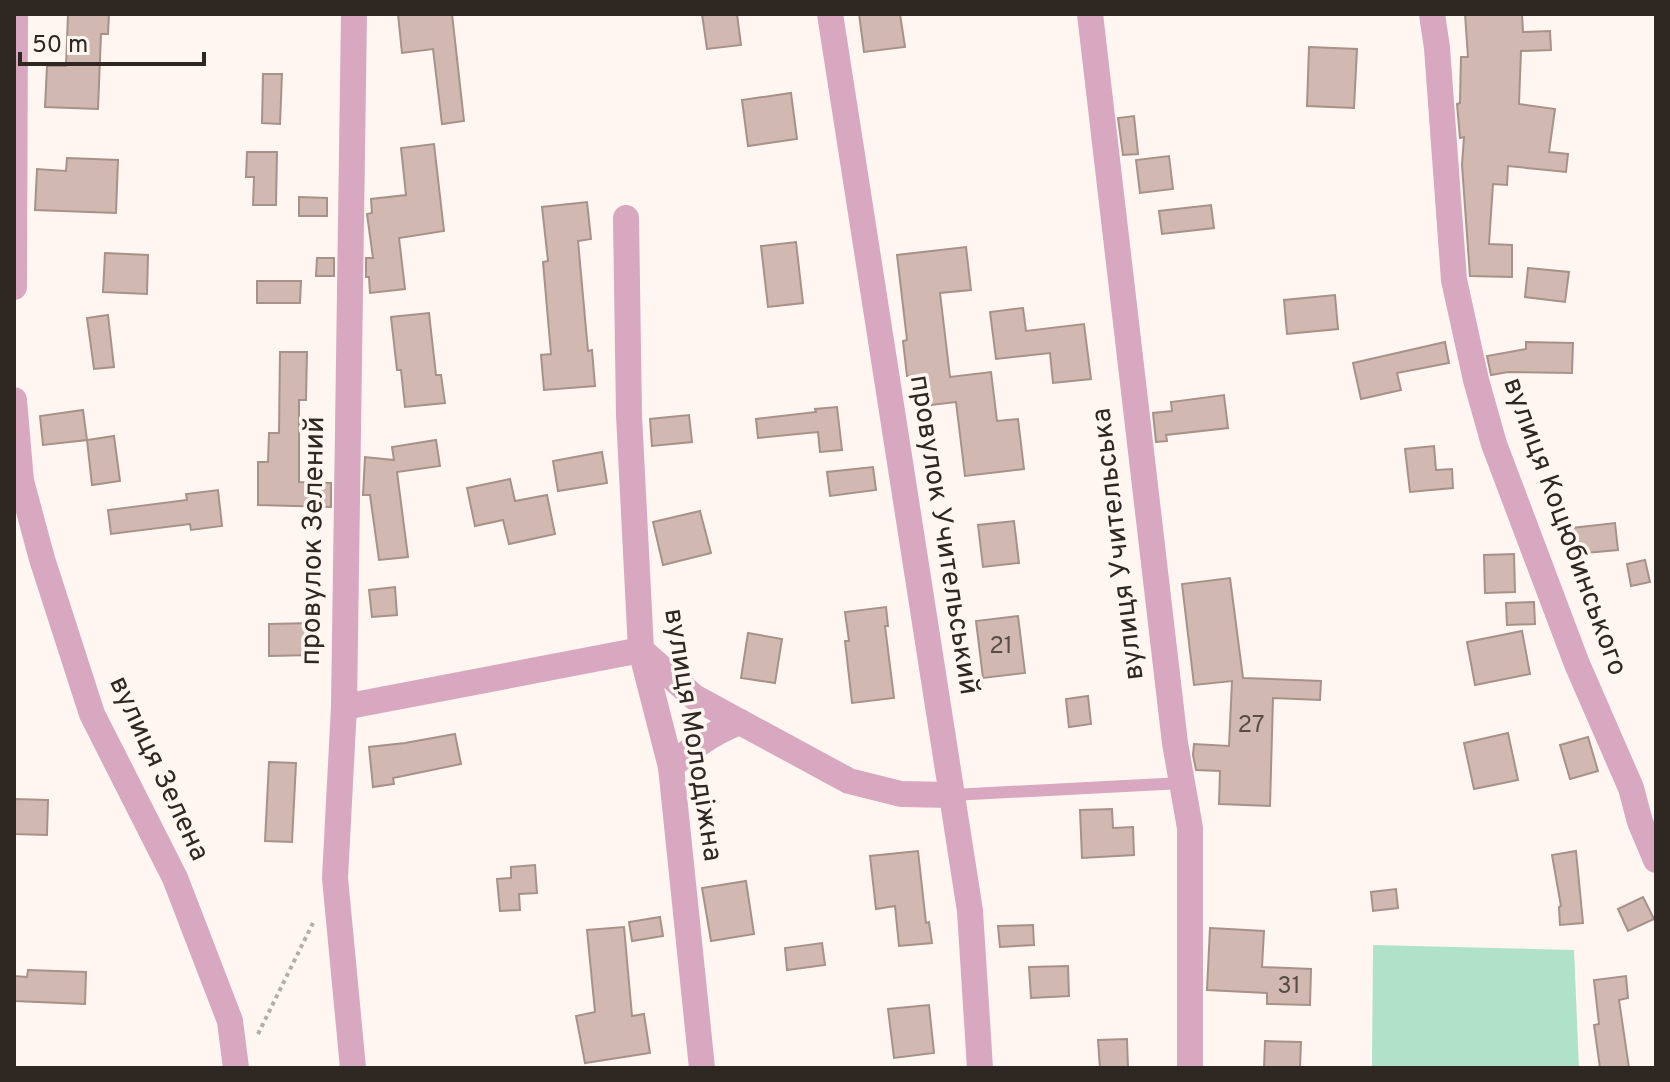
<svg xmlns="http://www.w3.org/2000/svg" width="1670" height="1082" font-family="Overpass,sans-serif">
<rect width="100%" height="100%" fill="#fff6f1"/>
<!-- green -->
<path fill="#afe2c9" d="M1373,945L1574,950L1579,1068H1372Z"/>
<!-- building -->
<g fill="#d1b9b1" stroke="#a79189" stroke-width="2">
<path d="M68,14H109L108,34H101L98,109L45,107L47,66H66Z"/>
<path d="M398,14H452L464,121L442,124L433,49L402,53Z"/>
<path d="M702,14H737L741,45L707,49Z"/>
<path d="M859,14H900L905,47L864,52Z"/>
<path d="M1465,14H1522L1523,32L1550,31L1551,50L1521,51L1519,104L1555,109L1549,152L1568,154L1566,172L1508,166L1507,185L1493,184L1489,244L1512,245V277L1470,276L1462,165L1464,137L1460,138L1457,104L1460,103L1461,57H1468Z"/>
<path d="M1309,47L1357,49L1354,108L1307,106Z"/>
<path d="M263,74H282L280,124L262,123Z"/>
<path d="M791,93L797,139L748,146L742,100Z"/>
<path d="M1134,116L1138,154L1123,155L1118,118Z"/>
<path d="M434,144L444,231L399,238L405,289L370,293L369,277H366V258H373L367,214L372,213L371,199L406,195L401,148Z"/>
<path d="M247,152H277L276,205H253L254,177H246Z"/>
<path d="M1169,156L1173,189L1140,193L1136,160Z"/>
<path d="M67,158L118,160L116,213L35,210L37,169L66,171Z"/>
<path d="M299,197L327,198V216H299Z"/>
<path d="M587,202L591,239L578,241L588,351L592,350L595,386L544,390L541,355L551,354L543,262L548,261L542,207Z"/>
<path d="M1211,205L1214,228L1162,234L1159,211Z"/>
<path d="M796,242L803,303L768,307L761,246Z"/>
<path d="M966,247L971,290L940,293L950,377L991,372L997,421L1018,419L1024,469L965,476L956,402L923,406L919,375L907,376L903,341L907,340L897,255Z"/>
<path d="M105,253L148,255L147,294L103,292Z"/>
<path d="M317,258H334V276H316Z"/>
<path d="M1528,268L1569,272L1565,302L1525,297Z"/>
<path d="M257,281H301L300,303H257Z"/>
<path d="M1335,295L1338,329L1287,334L1284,300Z"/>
<path d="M1023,308L1026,331L1084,324L1091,379L1053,383L1050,353L996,359L990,312Z"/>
<path d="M429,313L436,375H441L445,403L405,407L401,370H397L391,317Z"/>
<path d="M108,315L114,367L94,369L87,318Z"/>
<path d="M1445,342L1449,363L1397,373L1401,390L1361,399L1353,363Z"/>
<path d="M1526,342L1573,343L1572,373L1508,372L1491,375L1487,356L1526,349Z"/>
<path d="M280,352H307L306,400H299V482L331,483V507L258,505V462H268L269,433H279Z"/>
<path d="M1224,395L1228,428L1166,435L1167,441L1156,442L1153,413L1172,411L1171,402Z"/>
<path d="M837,407L842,450L820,452L818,432L758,438L756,419L816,412L815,409Z"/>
<path d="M83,410L87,440L43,445L40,416Z"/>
<path d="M689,415L692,442L652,446L650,419Z"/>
<path d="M114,436L120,481L92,485L87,440Z"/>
<path d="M436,440L440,466L397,472L408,557L379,560L370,495H363L365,457L394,460L392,447Z"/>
<path d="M1434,446L1436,470L1452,469L1453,488L1410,492L1405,449Z"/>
<path d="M602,452L607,483L558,491L553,461Z"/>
<path d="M873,467L876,490L830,496L827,472Z"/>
<path d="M510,479L515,501L547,495L555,534L509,544L503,520L475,526L467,488Z"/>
<path d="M218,490L222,526L191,530L190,524L111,534L108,510L187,500L186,494Z"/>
<path d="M700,511L711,553L663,565L653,522Z"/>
<path d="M1014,521L1019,563L983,567L978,525Z"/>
<path d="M1615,523L1618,550L1575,554L1572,528Z"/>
<path d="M1514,554L1515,592L1485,593L1484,555Z"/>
<path d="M1645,560L1650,582L1631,586L1627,564Z"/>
<path d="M1230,578L1243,678L1321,681L1320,700L1273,698L1270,806L1219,804L1220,771L1196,770L1193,755L1194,744L1229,746L1232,681L1194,685L1182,584Z"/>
<path d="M395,587L397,615L372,617L369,590Z"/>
<path d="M1534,602L1535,624L1507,625L1506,603Z"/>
<path d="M886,607L888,626H885L894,698L852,703L845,641H849L845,612Z"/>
<path d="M1018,616L1025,673L983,678L976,621Z"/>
<path d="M313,623V655L269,656V624Z"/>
<path d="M1522,631L1530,674L1475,685L1467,642Z"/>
<path d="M748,633L782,639L775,683L741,678Z"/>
<path d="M1088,696L1091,724L1069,727L1066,699Z"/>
<path d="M1508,733L1518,780L1474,789L1464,743Z"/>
<path d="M455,734L461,764L393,778L394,784L373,787L369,747L405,743Z"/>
<path d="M1588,737L1598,771L1570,779L1560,745Z"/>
<path d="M269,762L296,763L292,842L265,841Z"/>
<path d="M14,799L48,800L47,835L14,834Z"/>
<path d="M1112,809L1113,828L1133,827L1134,855L1082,858L1080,810Z"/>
<path d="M918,851L926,923L929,922L932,943L899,946L895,906L876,909L870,856Z"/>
<path d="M1576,851L1583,923L1560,925L1559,907L1561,906L1552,855Z"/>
<path d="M535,865L537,893L519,894L520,910L500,911L497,879L511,878V867Z"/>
<path d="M746,881L754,934L711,941L702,888Z"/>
<path d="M1396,889L1398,908L1373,911L1371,892Z"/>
<path d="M1643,897L1654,919L1628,931L1618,909Z"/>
<path d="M660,917L663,936L632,941L629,922Z"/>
<path d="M1033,925L1034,945L1000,947L998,926Z"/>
<path d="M624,927L632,1016L644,1014L650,1053L585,1063L576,1016L595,1012L587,930Z"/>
<path d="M1210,928L1264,931L1262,967L1311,969L1310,1005L1267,1004V993L1207,990Z"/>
<path d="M822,943L825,965L787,970L785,948Z"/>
<path d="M1068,966L1069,996L1031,998L1029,967Z"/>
<path d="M28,970L86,972L85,1004L14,1001V976L27,977Z"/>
<path d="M1626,976L1628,998L1619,1000L1629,1068H1600L1594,1025L1599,1024L1594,980Z"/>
<path d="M929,1005L934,1053L894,1058L888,1009Z"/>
<path d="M1127,1039L1128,1068H1100L1098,1040Z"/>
<path d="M1265,1041L1301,1042L1300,1068H1264Z"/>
</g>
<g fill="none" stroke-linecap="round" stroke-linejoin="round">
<!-- path -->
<path stroke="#b5ada8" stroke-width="4" stroke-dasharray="4 4" stroke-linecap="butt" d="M258,1034L313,923"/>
<!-- lane -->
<path stroke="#d8a7c0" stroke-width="12" d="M952,795L1182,783"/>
<!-- street -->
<g stroke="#d8a7c0" stroke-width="26">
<path d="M830,14L970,911L980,1068"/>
<path d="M1090,14L1175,743L1190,828V1068"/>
<path d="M1432,14L1437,48L1454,280L1476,380L1494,444L1577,664L1631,788L1640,822L1656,860"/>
<path d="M626,218L629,415L641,650L671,767L702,1068"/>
<path d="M14,287L15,14"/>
<path d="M14,400L21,481L42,559L92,714L175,878L230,1021L236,1068"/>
<path d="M344,707L641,650L694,697L849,781L901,794L952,795"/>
<path d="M671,767C692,747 712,733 740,722"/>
<path d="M353,1068L335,878L344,707L354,14"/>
</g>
</g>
<g text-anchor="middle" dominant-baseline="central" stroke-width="7" stroke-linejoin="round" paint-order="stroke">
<!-- number labels -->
<g font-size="24" fill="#584c46">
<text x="1001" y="647">21</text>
<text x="1251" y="726">27</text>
<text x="1289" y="987">31</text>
</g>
<!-- street labels -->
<g font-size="28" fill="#2f2722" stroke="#fff6f1">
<text transform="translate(1564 527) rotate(70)">вулиця Коцюбинського</text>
<text transform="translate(943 535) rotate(81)">провулок Учительський</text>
<text transform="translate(314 541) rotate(-89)">провулок Зелений</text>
<text transform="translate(1119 544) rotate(-97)">вулиця Учительська</text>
<text transform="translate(692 735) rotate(81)">вулиця Молодіжна</text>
<text transform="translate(158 769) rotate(65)">вулиця Зелена</text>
</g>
</g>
<!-- border -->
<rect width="1670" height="1082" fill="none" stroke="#2f2722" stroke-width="32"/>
<!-- scale -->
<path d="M20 52v12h184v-12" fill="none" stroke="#2f2722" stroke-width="4"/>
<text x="32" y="52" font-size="24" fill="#2f2722" stroke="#fff6f1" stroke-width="6" paint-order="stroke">50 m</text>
</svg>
